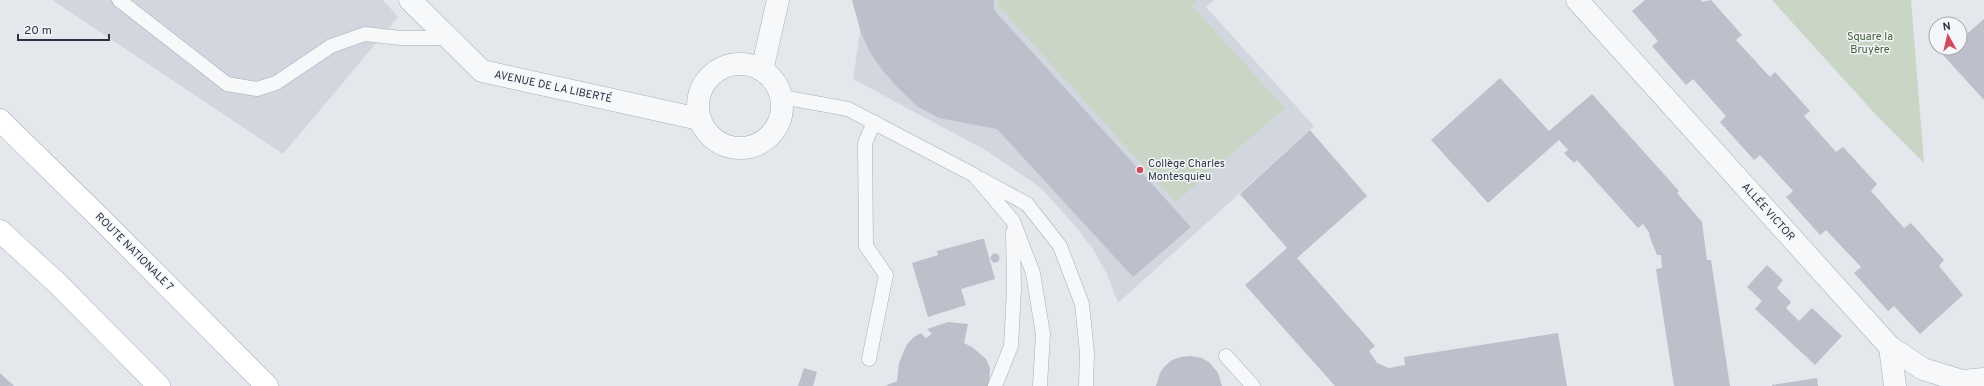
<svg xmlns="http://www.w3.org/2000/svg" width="1984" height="386" font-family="Overpass,sans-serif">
<rect width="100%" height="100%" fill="#e4e7ec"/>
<!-- built -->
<g fill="#d2d6de">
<path d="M52,0H383L398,17L283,154Z"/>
<path d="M865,0H1214L1206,7L1314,126L1118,303L1107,274L1093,249L1077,228L1041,188L987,151L853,79Z"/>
</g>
<!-- green -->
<g fill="#c9d6c5">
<path d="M998,0H1197L1192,6L1285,108L1176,202L998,5Z"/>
<path d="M1772,0H1911L1924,163L1877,116Z"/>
</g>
<!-- building -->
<g fill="#bbc0ca">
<path d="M852,0H994V10L1191,227L1133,277L997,129L939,118L918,107L898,88L883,71L871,54L861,33Z"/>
<path d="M1645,0H1701L1702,2L1711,0L1742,35L1736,40L1770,77L1775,72L1810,111L1804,116L1836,152L1843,147L1877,184L1871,191L1904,228L1911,223L1944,260L1939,266L1963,295L1920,334L1894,306L1888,311L1854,273L1861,267L1826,230L1820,235L1786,197L1793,191L1760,155L1754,160L1720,122L1726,116L1693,79L1686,85L1652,46L1658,41L1632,11Z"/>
<path d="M1984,19V100L1943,55L1951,48H1960V40Z"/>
<path d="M1500,78L1549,131L1592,94L1679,191L1677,193L1702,222L1707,260H1711L1730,386H1674L1656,269L1662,268L1661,255H1657L1649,235L1650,234L1643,224L1638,228L1577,160L1574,163L1564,153L1568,150L1559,140L1488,203L1431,140Z"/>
<path d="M1310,130L1367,196L1297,258L1375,346L1369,351L1377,363L1389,368L1405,365L1404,357L1558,333L1567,386H1335L1245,285L1287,248L1240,194Z"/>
<path d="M982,239H984L995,279L961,289L966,305L928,317L912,263L938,255L937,251Z"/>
<circle cx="995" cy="258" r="4.5"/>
<path d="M1767,265L1783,280L1777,288L1791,302L1786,308L1799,321L1812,308L1842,336L1815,365L1755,309L1762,301L1747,287Z"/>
<path d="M948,322L968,324L964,343L972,347L986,359L990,368L989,386H885L897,381L899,363L907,344L914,337L921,333L926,338L932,334L927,329Z"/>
<path d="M1190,356L1202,358L1210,363L1218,373L1222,386H1156L1160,373L1164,367L1172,360L1181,357Z"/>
<path d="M804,368L817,372L813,386H798Z"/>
<path d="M0,373L14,386H0Z"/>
<path d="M1817,378L1818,386H1772V385Z"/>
</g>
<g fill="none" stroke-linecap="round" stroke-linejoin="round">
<!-- service casing -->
<g stroke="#a9aeb7" stroke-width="15">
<g id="service">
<path d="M119,0L227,84L257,89L276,83L331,46L365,34L401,38H448"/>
<path d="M782,97L848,109L974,175L1013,221L1033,273L1043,334L1040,386"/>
<path d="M981,179L1027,204L1060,246L1082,304L1087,353L1086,386"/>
<path d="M1226,356L1253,386"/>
<path d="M869,359L886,275L866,246L865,143L874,122"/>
<path d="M995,386L1011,346L1014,289L1013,232"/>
</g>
</g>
<!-- minor casing -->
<g stroke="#a9aeb7" stroke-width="23">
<g id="minor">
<path d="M410,0L482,71L699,119"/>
<path d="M1577,0L1890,347L1923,369L1962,381L1984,379"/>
<circle cx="740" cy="106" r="42"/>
<path d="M762,70L778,0"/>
<path d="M1890,347L1895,386"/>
</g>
</g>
<!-- primary casing -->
<g stroke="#a3abb8" stroke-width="23">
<g id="primary">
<path d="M0,120L107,225L267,386"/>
<path d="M0,231L56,282L159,386"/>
</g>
</g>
<!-- service -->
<use href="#service" stroke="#f7f8fa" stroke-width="14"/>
<!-- minor -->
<use href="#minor" stroke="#f7f8fa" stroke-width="22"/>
<!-- primary -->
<use href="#primary" stroke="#fff" stroke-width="22"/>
</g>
<!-- markers -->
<circle fill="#d1495b" stroke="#f4f6f9" stroke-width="1.5" cx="1140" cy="170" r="4"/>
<g text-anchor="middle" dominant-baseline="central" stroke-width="3" stroke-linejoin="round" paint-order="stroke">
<!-- park labels -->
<g font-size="11" fill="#3f6138" stroke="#f4f6f9">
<text x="1870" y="37">Square la<tspan x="1870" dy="13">Bruyère</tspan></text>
</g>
<!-- street labels -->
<g font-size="11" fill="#2b3445" stroke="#f4f6f9">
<text transform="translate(553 87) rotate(12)">AVENUE DE LA LIBERTÉ</text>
<text transform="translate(1768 212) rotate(48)">ALLÉE VICTOR</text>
<text transform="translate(134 252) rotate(45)">ROUTE NATIONALE 7</text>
</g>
<!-- poi labels -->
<g font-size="11" fill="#2b3445" stroke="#f4f6f9" text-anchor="start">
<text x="1148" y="164">Collège Charles<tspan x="1148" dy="13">Montesquieu</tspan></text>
</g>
</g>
<!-- north arrow -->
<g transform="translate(1948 36) rotate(352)"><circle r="19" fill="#f4f6f9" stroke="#a4a8b1"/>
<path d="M0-3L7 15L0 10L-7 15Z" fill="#d1495b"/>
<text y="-6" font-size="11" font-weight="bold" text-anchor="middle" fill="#2b3445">N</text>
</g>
<!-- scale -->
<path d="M18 34v6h91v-6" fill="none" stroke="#2b3445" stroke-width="2"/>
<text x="24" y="34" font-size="12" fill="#2b3445" stroke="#f4f6f9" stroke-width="3" paint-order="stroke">20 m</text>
</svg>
